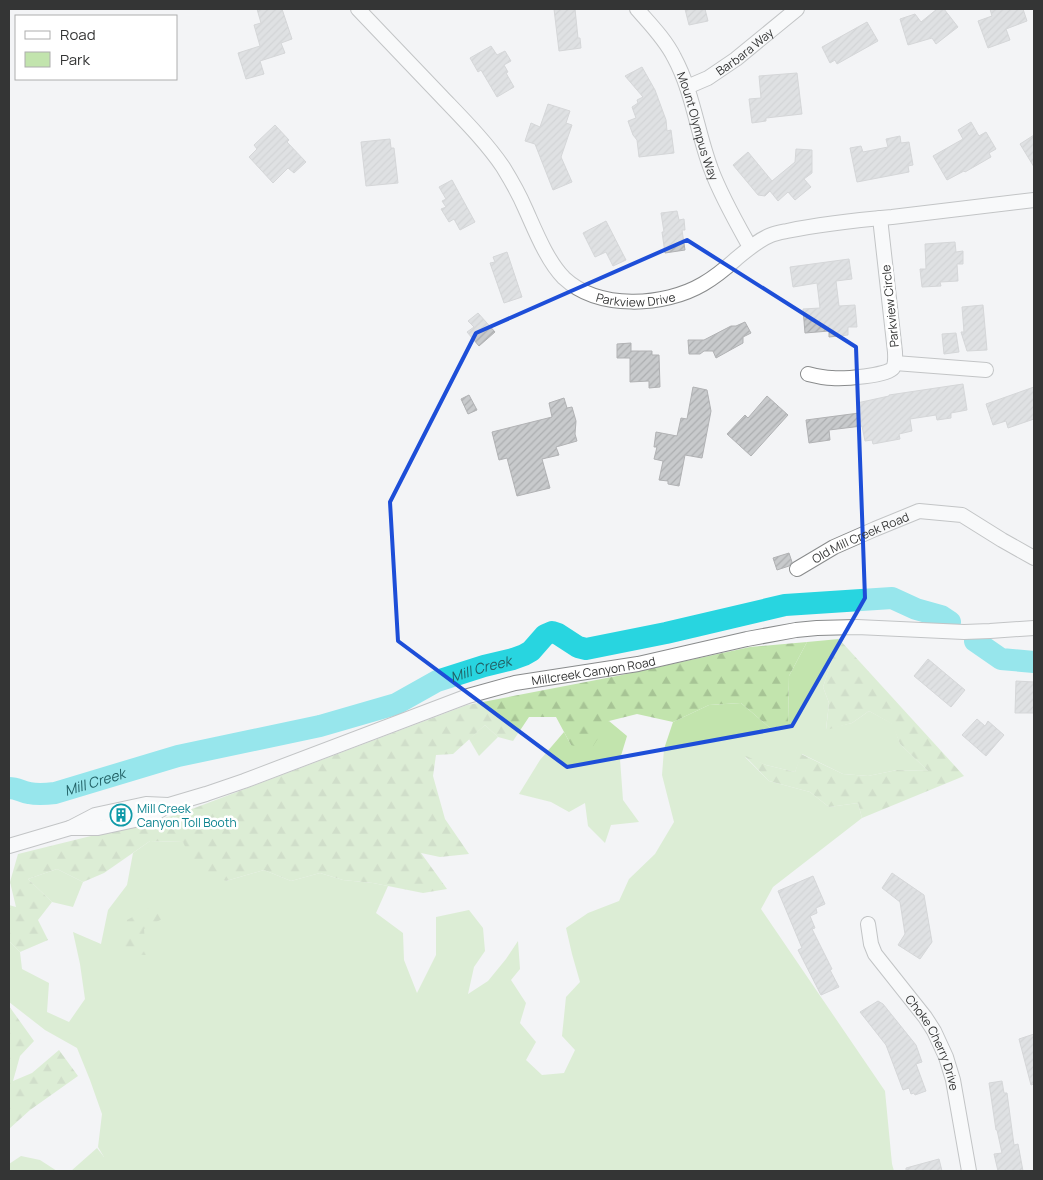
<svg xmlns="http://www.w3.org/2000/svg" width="1043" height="1180" font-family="Manrope,sans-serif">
<defs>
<pattern id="forest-firs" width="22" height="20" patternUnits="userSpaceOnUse" patternTransform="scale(1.25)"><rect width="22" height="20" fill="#c2e4ad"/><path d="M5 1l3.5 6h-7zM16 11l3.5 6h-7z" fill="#a7c495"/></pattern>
<pattern id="building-hatch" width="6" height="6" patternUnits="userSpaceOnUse" patternTransform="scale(1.25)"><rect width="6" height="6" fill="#c8cacc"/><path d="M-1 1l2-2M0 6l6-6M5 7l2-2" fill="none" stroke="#acaeb0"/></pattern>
</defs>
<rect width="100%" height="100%" fill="#f3f4f6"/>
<!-- green -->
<g fill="#c2e4ad">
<path d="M839,639L823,687L829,703L826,729L852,723L869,711L893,724L900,744L928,771L897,770L868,776L843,774L802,754L795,772L766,765L745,757L769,781L810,792L829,807L858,803L862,818L773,887L761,909L885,1091L892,1164L894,1171H71L97,1148L104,1157L98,1147L102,1114L90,1080L77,1048L45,1030L9,1002V941L20,952L22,969L49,983L47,1012L69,1022L85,999L80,964L73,932L101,944L108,910L127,885L133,853L150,841L183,842L226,881L264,870L291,881L320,873L343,880L373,883L388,886L376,913L403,933L404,960L417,993L436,955V917L469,910L483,928L485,951L474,967L468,994L488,981L506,959L518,941L520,969L511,980L526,1003L520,1023L536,1042L526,1060L542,1075L564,1073L575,1050L562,1036L566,997L580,982L572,954L566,928L588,913L619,901L629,879L655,854L674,822L662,775L664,749L673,722L709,705L741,703L770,728L788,725L789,676L807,642Z"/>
<path d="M609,721L627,736L620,759L623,800L639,822L611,825L605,843L588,826L585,803L569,812L551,802L519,794L540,760L564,732L571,745Z"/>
<path d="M485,725L498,737L479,756L469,739Z"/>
<path d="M57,869L83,882L73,907L52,902L28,879Z"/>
<path d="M21,1156L40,1160L57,1171H9V1164Z"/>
</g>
<!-- forest -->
<g fill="url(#forest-firs)">
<path d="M839,639L964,776L862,818L858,803L829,807L810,792L769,781L744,755L766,765L795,772L801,754L843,774L868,776L897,770L928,771L900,744L892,724L869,711L852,723L826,730L829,703L823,687Z"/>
<path d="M807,642L789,676L788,725L770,728L741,703L709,705L673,722L637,714L609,721L590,751L571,745L556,717H529L513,741L498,737L485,725L453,754L436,755L433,776L445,819L469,854L440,857L421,853L447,889L423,893L373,883L343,880L320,873L291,881L264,870L226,881L194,866L183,842L150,841L104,873L83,882L57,869L28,879L52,902L38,920L48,940L20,952L9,941V905L16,907L10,882L18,854L176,815L467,705L617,676L750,647Z"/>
<path d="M155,905L171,914L144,929L146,955L120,954L127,920Z"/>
<path d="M9,1006L34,1041L20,1056L13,1081L32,1073L59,1050L78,1076L30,1110L9,1129Z"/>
</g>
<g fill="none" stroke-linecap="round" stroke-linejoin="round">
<!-- river -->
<g stroke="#28d5e0" stroke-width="22">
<path d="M975,641L1001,659L1034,662"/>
<path id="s1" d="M9,788C17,788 22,792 29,793C38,795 47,794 55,793L178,756L320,726L396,704L437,681L484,666L513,659L524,655L531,651L545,635L552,632L558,634L578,647L586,649L666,633L785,605L892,598L916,609L941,616L950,622"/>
</g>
</g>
<!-- building -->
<g fill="url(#building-hatch)" stroke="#b1b2b4">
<path d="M257,9H282L292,39L281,43L285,53L260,61L264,74L246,79L238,53L260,46L254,25L261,23Z"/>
<path d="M554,9H575L578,38H580L581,48L559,51Z"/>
<path d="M685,9H705L708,21L689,25Z"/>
<path d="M937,9H944L958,27L936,44L932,38L908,45L900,19L915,14L921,22Z"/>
<path d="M990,9H1023L1027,21L1006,29L1010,40L988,48L978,21L992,16Z"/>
<path d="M867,22L878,41L837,64L835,60L830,63L822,47Z"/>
<path d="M491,46L497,55L505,51L511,61L504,65L508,72L506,73L514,87L497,97L481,70L478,72L470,58Z"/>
<path d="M642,67L655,90L666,120L667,131L671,130L674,153L639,157L637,140L633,135L628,121L636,118L632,107L638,103L637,100L643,97L625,76Z"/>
<path d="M797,73L802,114L766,118V121L752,123L749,99L761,98L759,76Z"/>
<path d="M548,104L570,111L566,123L572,125L561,157L572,182L553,190L535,144L525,141L531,123L540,127Z"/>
<path d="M971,122L979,136L986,132L996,149L989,153L991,157L965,172L964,171L947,180L933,156L963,139L958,130Z"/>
<path d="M275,125L289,140L287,142L306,162L294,173L288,168L273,183L249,157L257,149L254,145Z"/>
<path d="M1034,135V167L1020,144Z"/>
<path d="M900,136L901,143L909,142L913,165L908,166L909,172L857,182L850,148L861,146L863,152L888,147L886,139Z"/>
<path d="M390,139L391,148H394L398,183L366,186L361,142Z"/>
<path d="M796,149L812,150V173L804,179L811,187L795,200L788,192L778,201L770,191L765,196L758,195L733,165L748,152L772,181L795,162Z"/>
<path d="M452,180L475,222L460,230L454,219L449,222L441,209L446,207L442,201L446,199L439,187Z"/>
<path d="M677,211L679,220L684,219L685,230H682L685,250L665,253L662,232H664L661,213Z"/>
<path d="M606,221L626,260L613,266L606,252L595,257L583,233Z"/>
<path d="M955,242L956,252L963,251V264H957L958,281L940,282L941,286L922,287L920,269H926L925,244Z"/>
<path d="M507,252L522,297L504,303L490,263L495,262L493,257Z"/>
<path d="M849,259L852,279L836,281L839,306L855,305L857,327H848V335L829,337V331L805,333L803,309L820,308L817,283L793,287L790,267Z"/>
<path d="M983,305L987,350L967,351L961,332H964L962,307Z"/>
<path d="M478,313L495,332L479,346L467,332L474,327L468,321Z"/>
<path d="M745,322L751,333L743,337V343L716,358L713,351H704L700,354H689L688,340H704L731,326H736Z"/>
<path d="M956,333L959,352L944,354L942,334Z"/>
<path d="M631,343V351H652V355H659L660,387L649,388V381L630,382V358H617V344Z"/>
<path d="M963,384L967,410L951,413V418L937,420L936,415L910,419L912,431L899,434L900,439L873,444L872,440L865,441L862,426L829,430L830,440L809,443L806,420L859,413L857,403L889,396V395Z"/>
<path d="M693,387L707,390L711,411L702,458L685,455L679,486L668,484V481L659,480L663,461L654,459L657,447H654L656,432L677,436L681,418L687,419Z"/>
<path d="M1034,387V419L1008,428L1006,421L993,425L986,404Z"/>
<path d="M469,395L477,410L468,414L461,399Z"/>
<path d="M767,396L788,415L751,456L727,434L745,415L748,418Z"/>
<path d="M564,398L567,408L572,407L576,421L575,434L577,441L556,447L559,455L542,459L550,488L517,496L507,458L499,460L492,432L552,417L549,403Z"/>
<path d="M789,553L792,562L789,566L777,570L773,558Z"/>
<path d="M928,659L965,690L951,707L914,676Z"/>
<path d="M1016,681L1034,682V713H1015Z"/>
<path d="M977,719L985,726L988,721L1004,735L986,756L962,735Z"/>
<path d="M892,873L924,895L932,942L920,959L898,945L905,934L900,902L882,888Z"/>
<path d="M813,876L825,904L816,908L817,913L810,916L815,928L812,929L832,969L830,970L839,987L821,995L798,950L802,948L778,891Z"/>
<path d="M878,1001L883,1004L916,1045L922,1062L916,1064L926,1091L915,1095L914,1093L911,1094L909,1088L903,1090L886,1045L860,1012Z"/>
<path d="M1034,1034V1084L1031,1085L1019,1039Z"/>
<path d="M1002,1081L1004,1093H1007L1014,1145L1018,1144L1023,1171H998L994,1154L1002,1153L997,1130H996L989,1083Z"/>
<path d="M939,1159L942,1171H906V1168Z"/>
</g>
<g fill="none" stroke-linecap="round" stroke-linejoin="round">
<!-- minor casing -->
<g stroke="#898b8c" stroke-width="16">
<g id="minor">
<path id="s2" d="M358,9C386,38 414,68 442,97C463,119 486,142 503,167C511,180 519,194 525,208C535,230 547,261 564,278C598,310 664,307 703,284C715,277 726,268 736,259C747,250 758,240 771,235C776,233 782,232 787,231C820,224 858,220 892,217C939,211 987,206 1034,200"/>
<path id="s3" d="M637,9C650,24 665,39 674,57C693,92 697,132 711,169C721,196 736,222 750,247"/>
<path id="s4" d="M687,87L708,78L736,59L797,9"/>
<path d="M895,363L986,370"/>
<path d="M808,374C816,376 824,378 832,378C843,379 887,376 893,368C896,363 895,357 895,352L880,218"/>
<path id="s5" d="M797,569L834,547L875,529L919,511L962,515L1002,540L1034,558"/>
<path id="s6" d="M70,828H98L149,817L169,805L206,794L244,781L468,696L515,683L638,664L747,639L796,630L817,628L857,627L964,632L990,631L1034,628"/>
<path d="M9,846L70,828L95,815L146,804L168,805"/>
<path id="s7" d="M868,924L871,944L875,954L925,1017L934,1031L946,1057L953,1080L969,1171"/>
</g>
</g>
<!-- minor -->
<use href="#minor" stroke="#fff" stroke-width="14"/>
</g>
<!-- marked area -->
<path d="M0 0H1043V1180H0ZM687,240L856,347L865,598L792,726L567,767L398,641L390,502L476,333Z" fill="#f3f4f6" fill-opacity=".55" fill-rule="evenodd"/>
<path fill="none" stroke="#1d4ed8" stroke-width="4" stroke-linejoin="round" d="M687,240L856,347L865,598L792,726L567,767L398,641L390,502L476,333Z"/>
<!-- icons -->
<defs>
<g id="building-ring" transform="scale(1.125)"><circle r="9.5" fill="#fff" stroke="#0f9aa8" stroke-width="1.5"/><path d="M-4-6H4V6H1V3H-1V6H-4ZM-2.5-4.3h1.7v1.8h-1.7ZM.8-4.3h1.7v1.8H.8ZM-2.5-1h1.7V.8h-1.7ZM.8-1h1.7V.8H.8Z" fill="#0f9aa8"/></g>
</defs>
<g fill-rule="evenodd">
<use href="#building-ring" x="121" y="815"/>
</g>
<g text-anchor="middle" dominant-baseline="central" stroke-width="5" stroke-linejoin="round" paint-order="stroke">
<!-- street labels -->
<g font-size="12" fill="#343535" stroke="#fff">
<text stroke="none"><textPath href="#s4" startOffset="68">Barbara Way</textPath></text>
<text stroke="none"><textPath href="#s3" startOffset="134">Mount Olympus Way</textPath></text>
<text stroke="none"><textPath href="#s2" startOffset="419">Parkview Drive</textPath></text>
<text transform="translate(890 306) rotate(-96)">Parkview Circle</text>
<text stroke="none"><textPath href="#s5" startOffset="71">Old Mill Creek Road</textPath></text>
<text stroke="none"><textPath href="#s6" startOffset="550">Millcreek Canyon Road</textPath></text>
<text stroke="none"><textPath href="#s7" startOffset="138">Choke Cherry Drive</textPath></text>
</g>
<!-- culture labels -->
<g font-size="12" fill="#0d838f" stroke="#fff" text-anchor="start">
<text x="137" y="808">Mill Creek<tspan x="137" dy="14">Canyon Toll Booth</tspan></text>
</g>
<!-- water labels -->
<g font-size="14" font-style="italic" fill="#226166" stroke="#fff">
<text stroke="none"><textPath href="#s1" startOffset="492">Mill Creek</textPath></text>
<text stroke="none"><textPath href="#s1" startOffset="88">Mill Creek</textPath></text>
</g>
</g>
<!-- border -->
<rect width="1043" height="1180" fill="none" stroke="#343535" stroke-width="20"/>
<!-- legend -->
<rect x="15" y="15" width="162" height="65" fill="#ffffff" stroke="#aeaeae"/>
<rect x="25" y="31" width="25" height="8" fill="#ffffff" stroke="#aeaeae"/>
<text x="60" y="40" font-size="15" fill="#343535">Road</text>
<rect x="25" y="52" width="25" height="15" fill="#c2e4ad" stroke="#aeaeae"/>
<text x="60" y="65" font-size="15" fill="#343535">Park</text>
</svg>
